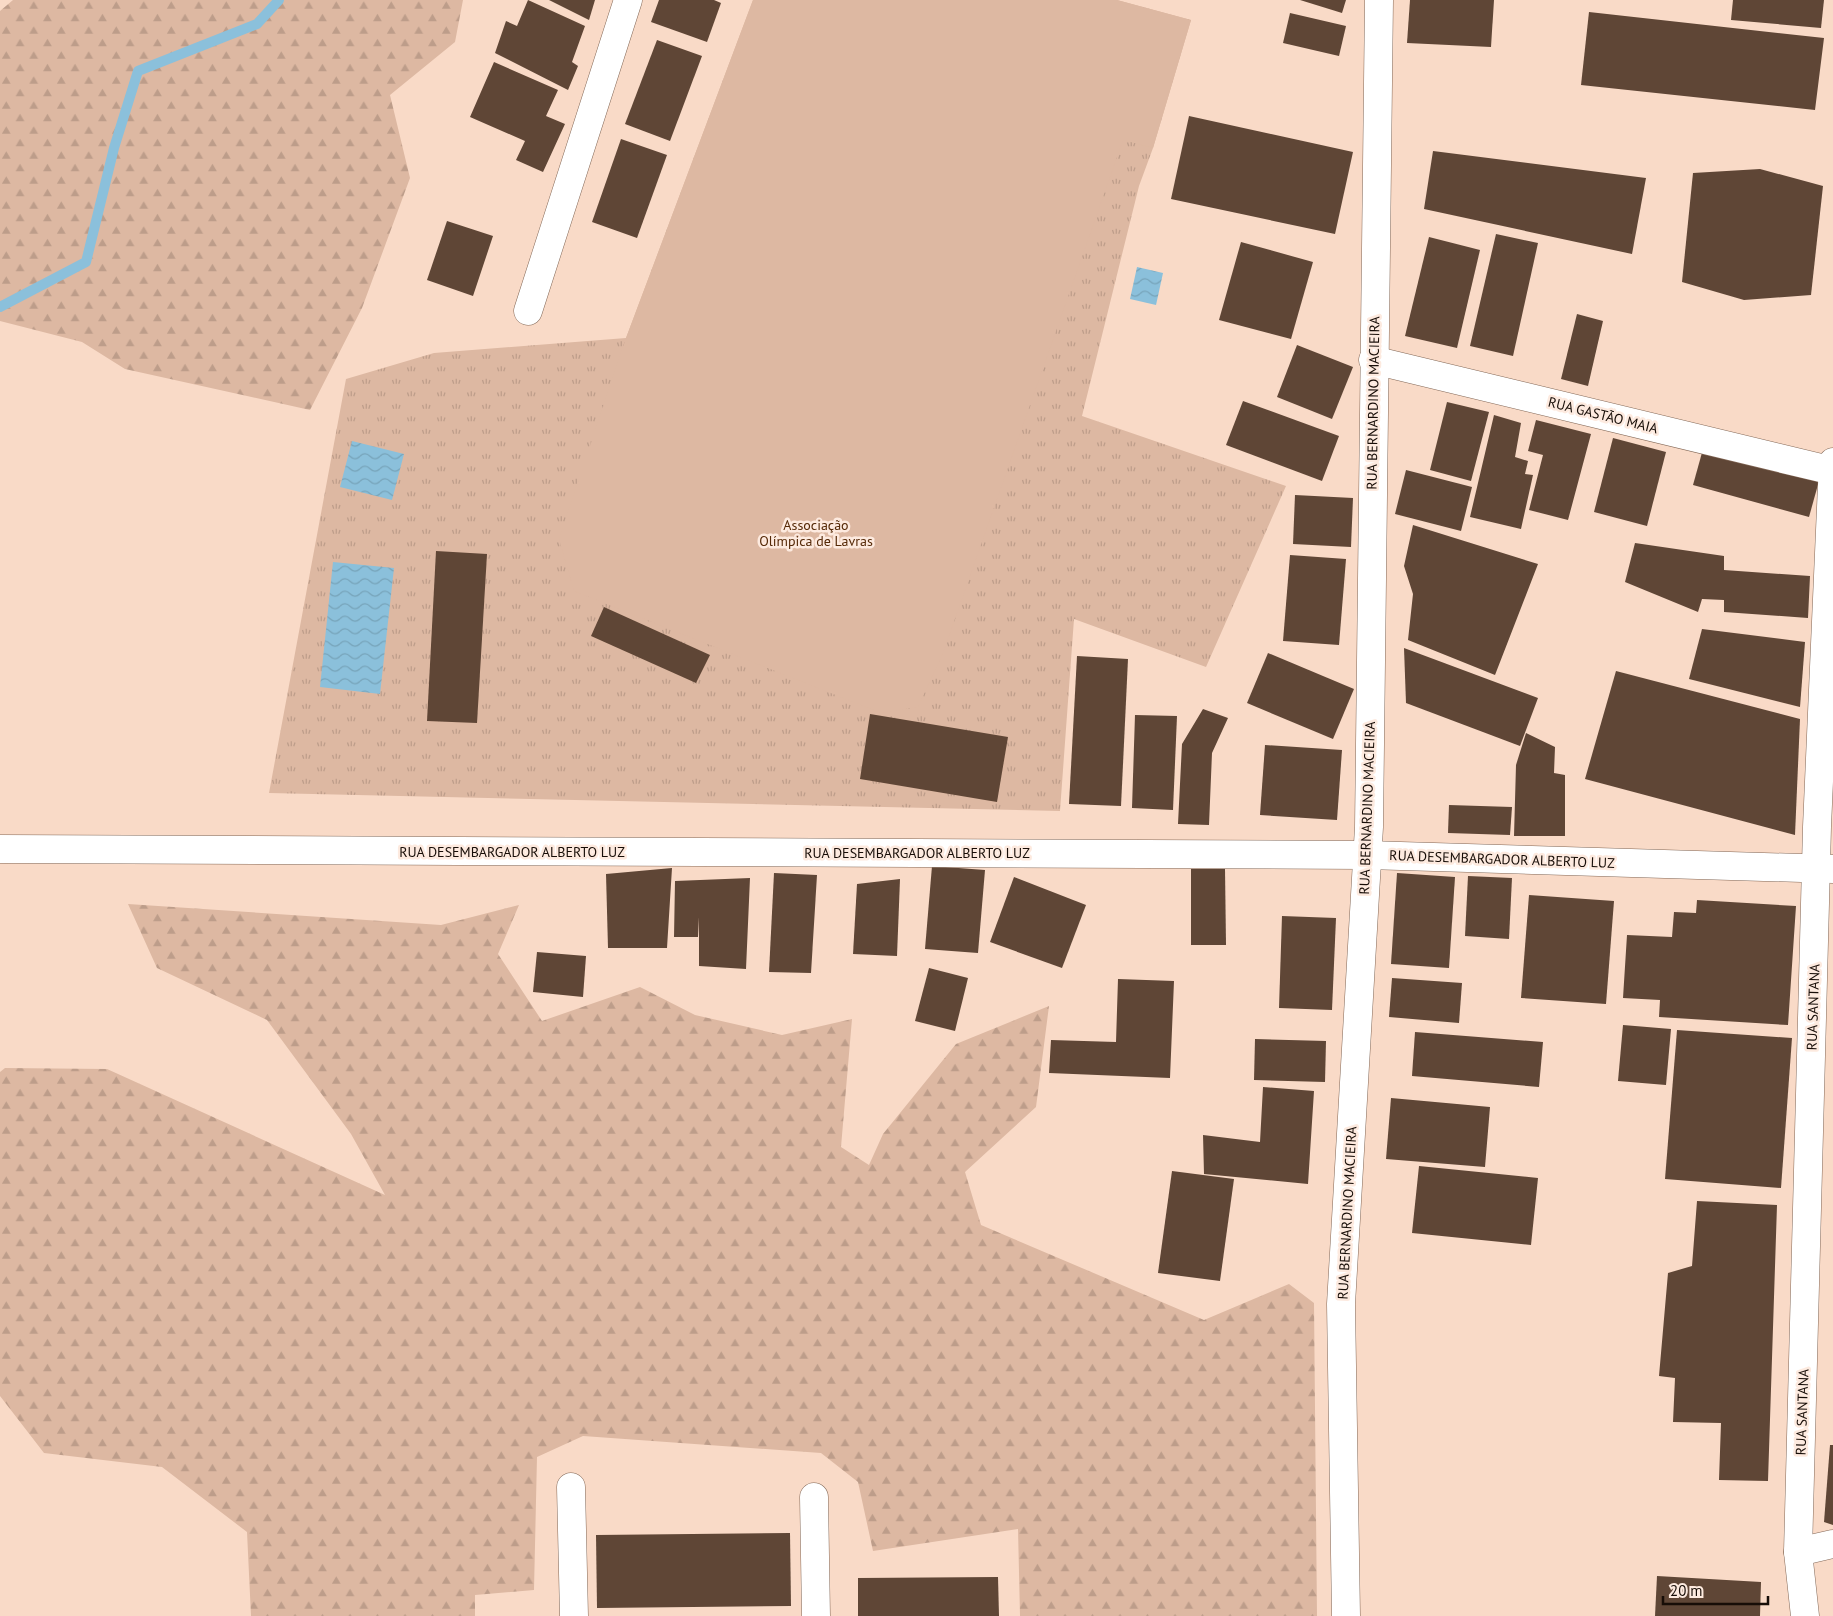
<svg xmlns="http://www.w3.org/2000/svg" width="1833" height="1616" font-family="'PT Sans',sans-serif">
<defs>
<pattern id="forest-firs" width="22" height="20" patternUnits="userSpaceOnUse" patternTransform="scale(1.25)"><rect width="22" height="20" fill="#ddb8a2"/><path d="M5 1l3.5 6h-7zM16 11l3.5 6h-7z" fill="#bd9d8a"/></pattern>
<pattern id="park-tufts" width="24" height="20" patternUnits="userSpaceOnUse" patternTransform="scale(1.25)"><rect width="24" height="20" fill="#ddb8a2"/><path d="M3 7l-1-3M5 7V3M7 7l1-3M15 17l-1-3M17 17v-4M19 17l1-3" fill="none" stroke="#bd9d8a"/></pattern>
<pattern id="water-waves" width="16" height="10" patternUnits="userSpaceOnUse" patternTransform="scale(1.25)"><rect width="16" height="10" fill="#8bc0db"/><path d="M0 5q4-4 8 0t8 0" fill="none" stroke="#77a4ba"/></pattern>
</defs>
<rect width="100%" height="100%" fill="#f9dac7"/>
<!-- forest -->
<g fill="url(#forest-firs)">
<path d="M13,0H463L455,42L390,95L410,178L362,308L310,410L125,369L82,342L0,321V11Z"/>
<path d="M128,904L441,925L519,905L498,954L542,1021L640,987L695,1015L782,1035L852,1019L841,1147L869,1165L883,1134L956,1044L1049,1006L1036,1107L965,1172L981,1225L1204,1320L1289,1284L1314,1303L1317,1616H1020L1018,1529L873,1551L858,1482L821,1453L583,1436L537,1457L534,1590L475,1595V1616H251L247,1532L162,1467L44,1453L0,1396V1072L5,1068L107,1069L385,1195L351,1134L267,1020L157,968Z"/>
</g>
<!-- park -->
<path fill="url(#park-tufts)" d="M753,0H1117L1191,20L1153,148L1139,186L1082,416L1286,486L1206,667L1074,619L1060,811L269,793L346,379L434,353L626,338Z"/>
<!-- pitch -->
<path fill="#ddb8a2" d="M753,0H1117L1191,20L1153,148L1123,140L943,653L918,707L881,713L574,591L559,539L626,338Z"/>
<!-- water -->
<g fill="url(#water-waves)">
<path d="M1137,267L1163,273L1156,305L1130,299Z"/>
<path d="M352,441L404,454L392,500L340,487Z"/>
<path d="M333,562L394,568L380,694L320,687Z"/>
</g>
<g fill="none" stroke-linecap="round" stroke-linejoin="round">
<!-- stream -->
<path stroke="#8bc0db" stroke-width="10" d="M0,307L86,262L114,148L138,71L257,24L279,0"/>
</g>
<!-- building -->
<g fill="#5f4636">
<path d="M528,0L585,26L572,62L578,66L568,90L495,53L506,21L517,26Z"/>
<path d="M549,0H595L589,20Z"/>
<path d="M659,0H714L721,3L707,42L651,22Z"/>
<path d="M1300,0H1346L1342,13Z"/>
<path d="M1410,0H1494L1491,47L1407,43Z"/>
<path d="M1733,0H1824L1821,28L1731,20Z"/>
<path d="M1589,12L1824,38L1815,110L1581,85Z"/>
<path d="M1290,13L1346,26L1339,56L1283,43Z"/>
<path d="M657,40L702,56L670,141L625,124Z"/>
<path d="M494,62L558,90L546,116L565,124L543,172L516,160L525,141L470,117Z"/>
<path d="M1189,116L1353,152L1335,234L1171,199Z"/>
<path d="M621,139L667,155L637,238L592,222Z"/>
<path d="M1433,151L1646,178L1632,254L1424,209Z"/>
<path d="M1760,169L1823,186L1811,295L1744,300L1682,282L1693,173Z"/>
<path d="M447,221L493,236L473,296L427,280Z"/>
<path d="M1496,234L1538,243L1513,356L1470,346Z"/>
<path d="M1429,237L1480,250L1457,348L1405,336Z"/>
<path d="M1241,242L1313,262L1291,339L1219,320Z"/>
<path d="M1577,314L1603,321L1588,386L1561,379Z"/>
<path d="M1297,345L1353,367L1332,419L1277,397Z"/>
<path d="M1243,401L1339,436L1322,481L1226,445Z"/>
<path d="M1447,402L1489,412L1471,481L1430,470Z"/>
<path d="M1494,415L1521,423L1515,457L1528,461L1525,474L1533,475L1521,529L1470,517Z"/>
<path d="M1536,420L1591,434L1568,520L1529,510L1543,455L1528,451Z"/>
<path d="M1613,438L1666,452L1647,526L1594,512Z"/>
<path d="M1703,449L1819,481L1809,517L1693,485Z"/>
<path d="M1406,470L1472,487L1461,531L1395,514Z"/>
<path d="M1295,495L1353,498L1351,547L1293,544Z"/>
<path d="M1413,525L1538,564L1495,675L1408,640L1413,594L1404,566Z"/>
<path d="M1635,543L1724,556V570L1810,576L1808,618L1724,612V600L1702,599L1698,612L1625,582Z"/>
<path d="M436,551L487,554L477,723L427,721Z"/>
<path d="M1290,555L1346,559L1339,645L1283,641Z"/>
<path d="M604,607L710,655L696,683L591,636Z"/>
<path d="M1702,629L1805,642L1800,707L1689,679Z"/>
<path d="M1404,648L1538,698L1520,746L1406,703Z"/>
<path d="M1268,653L1354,689L1333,739L1247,703Z"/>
<path d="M1077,656L1128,659L1121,806L1069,804Z"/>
<path d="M1616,671L1800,719L1795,835L1585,779Z"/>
<path d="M1203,709L1228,718L1212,753L1209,825L1178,824L1182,744Z"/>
<path d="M870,714L1008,737L997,802L860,779Z"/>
<path d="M1135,715L1177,716L1173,810L1132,808Z"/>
<path d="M1526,733L1555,747L1554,773L1565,775V836H1514L1516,765Z"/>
<path d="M1265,745L1342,750L1337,820L1260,815Z"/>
<path d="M1449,805L1512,807L1510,835L1448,833Z"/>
<path d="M932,866L985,870L978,953L925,949Z"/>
<path d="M672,868L667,948H608L606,874Z"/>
<path d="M1191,869H1225L1226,945H1191Z"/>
<path d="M774,873L817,875L811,973L769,972Z"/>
<path d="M1397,873L1455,877L1449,968L1391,964Z"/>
<path d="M1468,876L1512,878L1509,939L1465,936Z"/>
<path d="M1014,877L1086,905L1062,968L990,942Z"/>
<path d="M750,878L746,969L699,966V917L698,937H674L675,881Z"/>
<path d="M900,879L897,956L853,954L857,884Z"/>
<path d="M1529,895L1614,901L1606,1004L1521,998Z"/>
<path d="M1697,900L1796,906L1788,1025L1659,1017L1660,1000L1623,998L1627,935L1672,937L1674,912L1696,913Z"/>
<path d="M1282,916L1336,918L1332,1010L1279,1008Z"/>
<path d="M537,952L586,956L583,997L533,992Z"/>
<path d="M929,968L968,978L955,1031L915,1021Z"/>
<path d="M1392,978L1462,983L1459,1023L1389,1017Z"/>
<path d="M1118,979L1174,981L1170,1078L1049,1073L1051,1040L1116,1042Z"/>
<path d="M1623,1025L1671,1029L1666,1085L1618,1081Z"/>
<path d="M1677,1030L1792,1038L1781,1188L1665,1179Z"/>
<path d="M1415,1032L1543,1042L1539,1087L1412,1076Z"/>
<path d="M1255,1039L1326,1041L1325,1082L1254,1080Z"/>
<path d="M1263,1087L1314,1091L1308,1184L1204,1174L1203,1135L1260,1142Z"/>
<path d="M1391,1098L1490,1107L1485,1167L1386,1159Z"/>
<path d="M1419,1166L1538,1178L1531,1245L1412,1233Z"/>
<path d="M1172,1171L1234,1179L1220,1281L1158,1273Z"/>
<path d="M1697,1201L1777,1205L1768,1481L1719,1480L1721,1423L1673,1422L1675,1378L1659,1376L1668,1273L1692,1266Z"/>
<path d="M1830,1445H1833V1525L1824,1522Z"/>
<path d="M790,1533L791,1606L597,1608L596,1535Z"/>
<path d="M1657,1576L1761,1582L1760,1616H1655Z"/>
<path d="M998,1577L999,1616H858V1578Z"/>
</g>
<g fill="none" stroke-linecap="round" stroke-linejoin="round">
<!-- minor casing -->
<g stroke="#836857" stroke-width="29">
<g id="minor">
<path d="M528,311L628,0"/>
<path d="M1373,360L1833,471"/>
<path d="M0,849L1367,855L1833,869"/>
<path d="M571,1487L574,1616"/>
<path d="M814,1497L816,1616"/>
<path d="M1798,1552L1833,1544"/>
</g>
</g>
<!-- secondary casing -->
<g stroke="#836857" stroke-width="29">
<g id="secondary">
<path d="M1346,1616L1341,1304L1369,827L1379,0"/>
<path d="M1805,1616L1798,1552L1817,827L1833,462"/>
</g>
</g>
<!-- minor -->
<use href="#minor" stroke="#fff" stroke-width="28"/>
<!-- secondary -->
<use href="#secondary" stroke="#fff" stroke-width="28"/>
</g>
<g text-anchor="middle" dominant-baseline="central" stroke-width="5" stroke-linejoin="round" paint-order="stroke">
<!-- street labels -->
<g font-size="14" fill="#170d07" stroke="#fdeadf">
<text transform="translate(1373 403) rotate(-89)">RUA BERNARDINO MACIEIRA</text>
<text transform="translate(1603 415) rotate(14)">RUA GASTÃO MAIA</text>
<text transform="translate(1367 808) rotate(-88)">RUA BERNARDINO MACIEIRA</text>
<text x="512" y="852">RUA DESEMBARGADOR ALBERTO LUZ</text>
<text x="917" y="853">RUA DESEMBARGADOR ALBERTO LUZ</text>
<text transform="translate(1502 859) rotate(2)">RUA DESEMBARGADOR ALBERTO LUZ</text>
<text transform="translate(1813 1007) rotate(-88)">RUA SANTANA</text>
<text transform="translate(1347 1213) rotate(-87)">RUA BERNARDINO MACIEIRA</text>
<text transform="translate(1802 1412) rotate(-88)">RUA SANTANA</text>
</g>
<!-- park labels -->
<g font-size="14" fill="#552907" stroke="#fdeadf">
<text x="816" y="525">Associação<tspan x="816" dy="16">Olímpica de Lavras</tspan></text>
</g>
</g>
<!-- scale -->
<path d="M1663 1596v8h105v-8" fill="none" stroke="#170d07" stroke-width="2.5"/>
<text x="1670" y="1596" font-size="15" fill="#170d07" stroke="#fdeadf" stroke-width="4" paint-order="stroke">20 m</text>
</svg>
